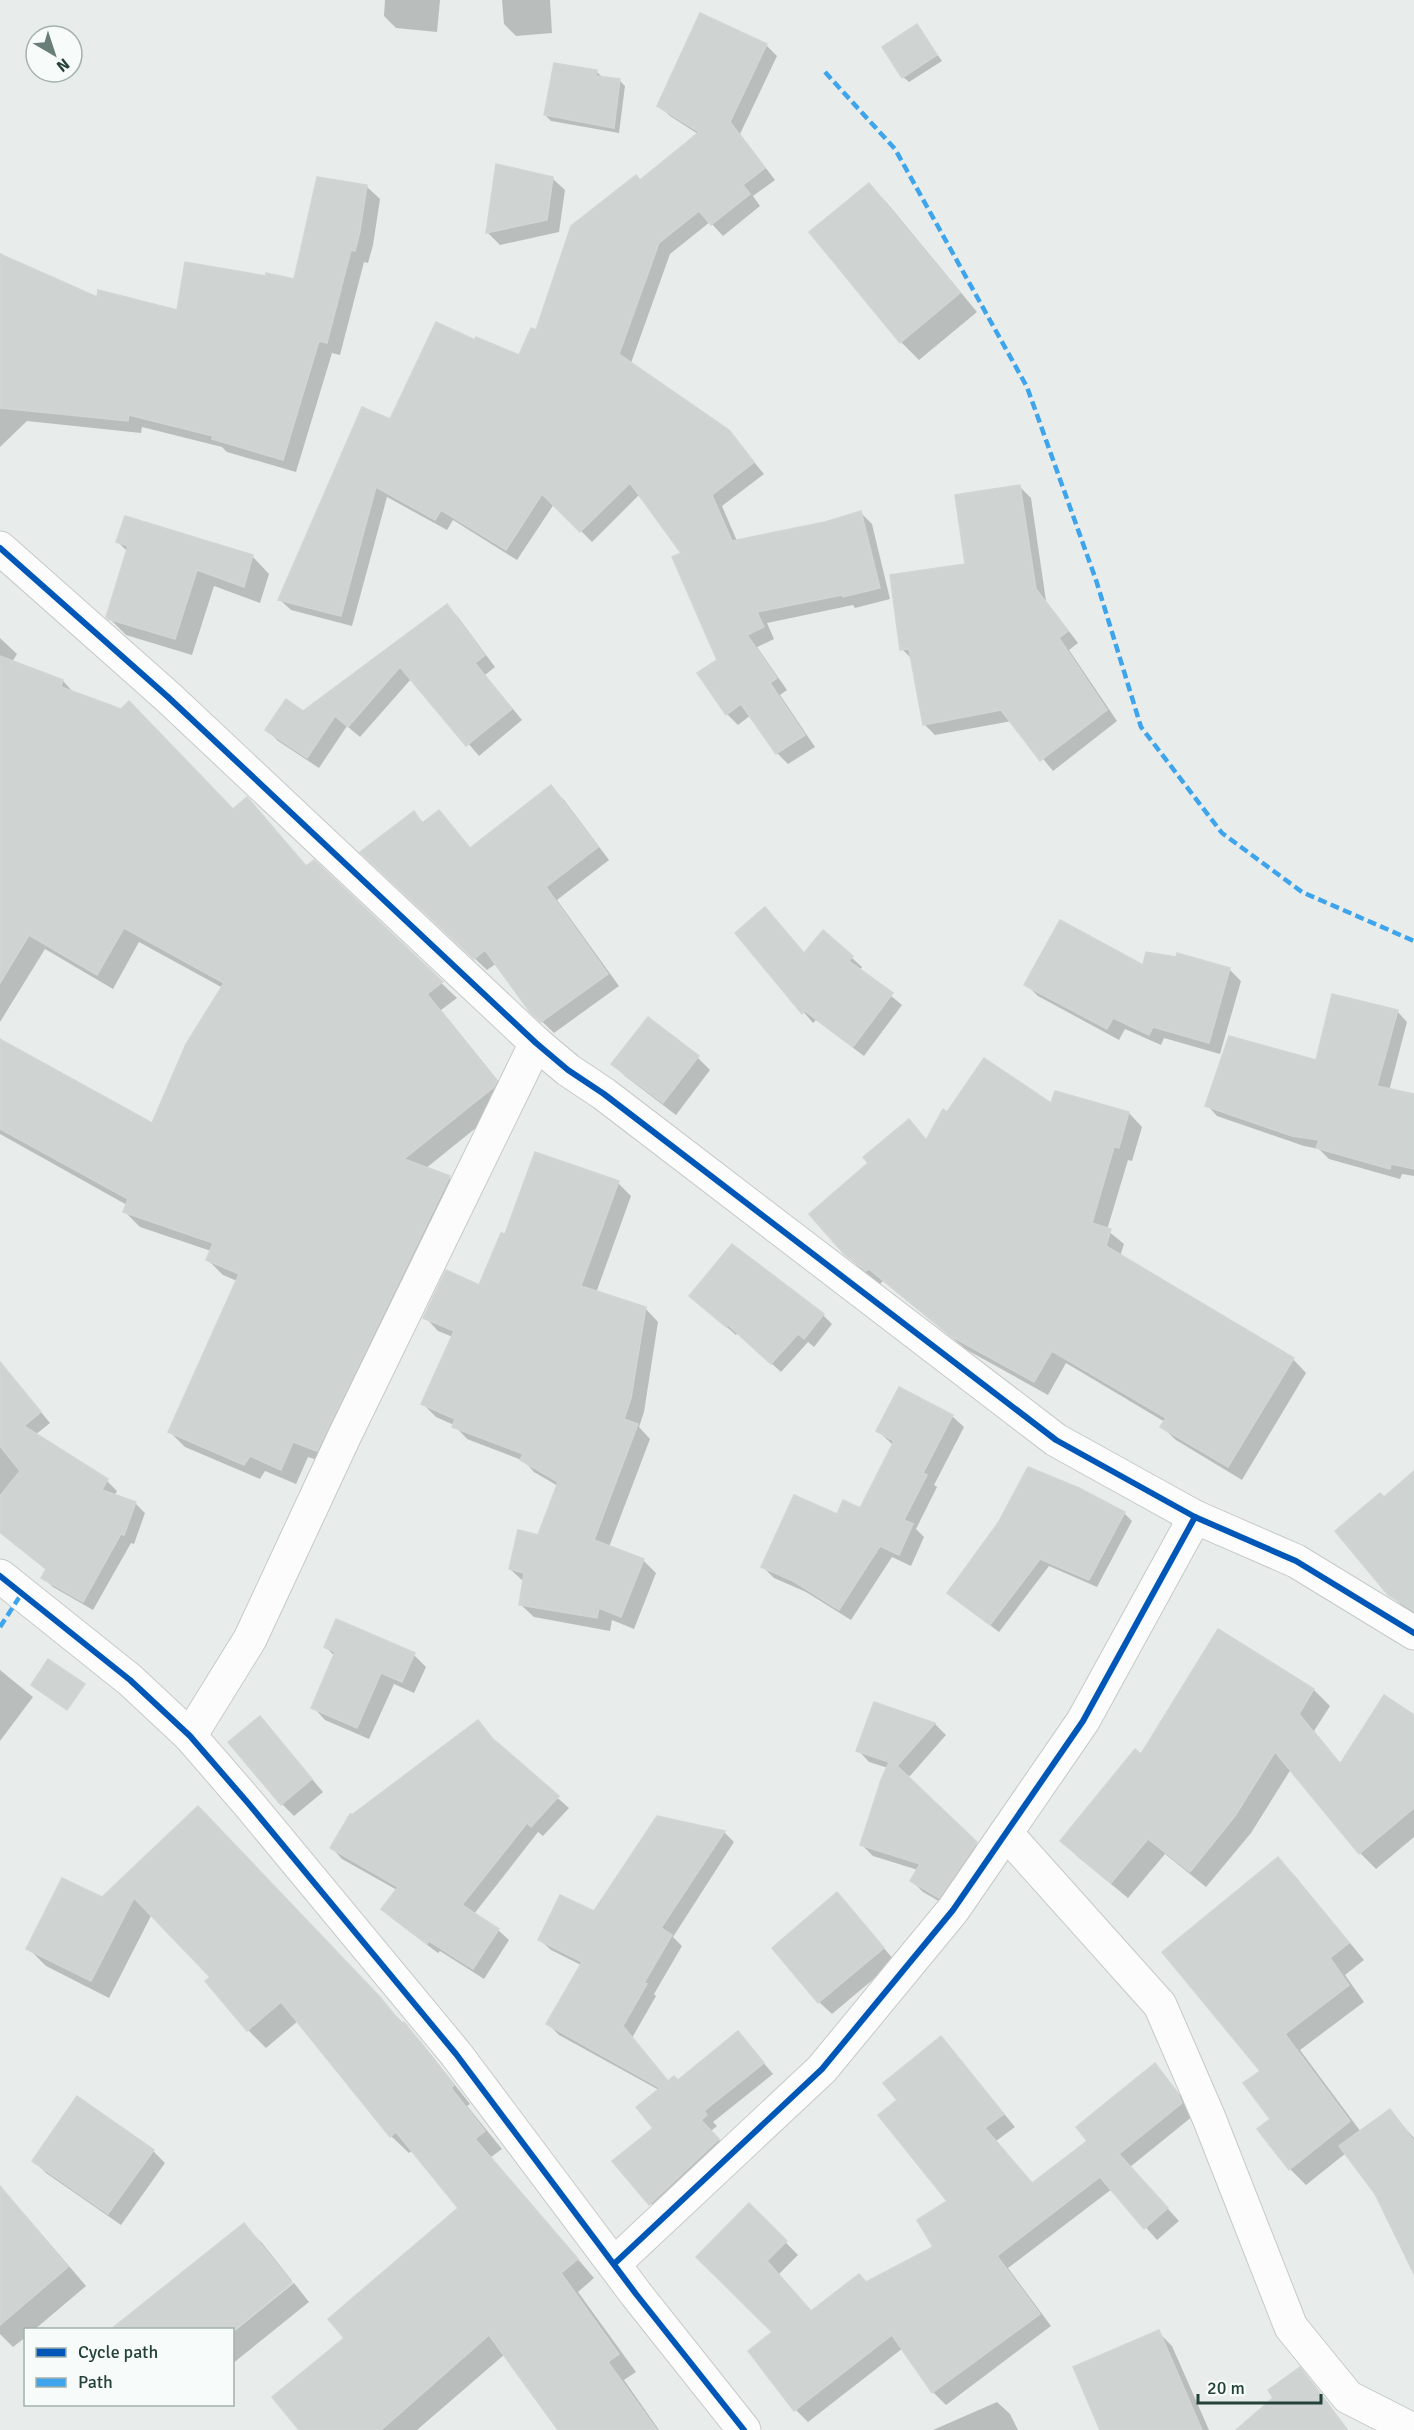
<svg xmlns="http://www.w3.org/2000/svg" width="1414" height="2430" font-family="Signika,sans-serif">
<rect width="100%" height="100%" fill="#e8edeb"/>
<!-- shadow -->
<g fill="#0003">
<path d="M385,0H440L437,32L396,28L384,16Z"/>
<path d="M502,0H550L552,33L516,36L504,24Z"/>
<path d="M917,26L942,61L909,82L903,77Z"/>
<path d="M766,45L777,56L740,134L775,180L753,196L760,206L723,236L710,222L670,254L631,363L728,431L764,474L722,506L737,541L825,523L861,513L872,524L890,599L855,608L853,605L767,623L774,639L757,647L787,690L780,695L815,747L788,764L777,753L751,715L738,725L727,714L719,660L684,554L640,494L592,542L554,504L517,560L453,520L447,530L387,497L352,626L291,610L279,599L390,421L476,342L520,357L640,181L698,134L670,116L658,105Z"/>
<path d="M596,71L602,77L619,80L625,86L619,133L551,121L545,115Z"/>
<path d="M497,166L552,178L565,190L559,232L500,245L488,233Z"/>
<path d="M869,185L887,203L977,312L919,360L901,342Z"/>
<path d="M366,186L380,199L373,245L368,263L364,262L340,355L332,353L296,472L227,452L222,447L142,427L141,433L27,421L0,447V253L12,261L98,299L178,312L295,281Z"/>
<path d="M1020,487L1031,498L1046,601L1078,643L1069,650L1117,721L1053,771L1012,721L935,735L924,724L913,660L902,649L967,566Z"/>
<path d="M126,518L253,557L269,574L260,603L214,586L192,655L126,635L108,617L128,552L118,542Z"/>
<path d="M447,606L458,617L495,667L485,675L522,720L479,756L412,678L360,737L347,726L319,768L278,741L267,730L303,713Z"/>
<path d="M0,638L17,654L12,662L63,681L75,694L233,811L247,799L307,867L314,862L457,998L441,1010L511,1097L508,1102L425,1169L449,1178L464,1193L332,1465L308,1457L296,1484L265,1471L260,1479L185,1447L170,1432L237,1281L223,1275L208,1260L211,1251L140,1227L125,1212L127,1205L0,1134V1086L153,1125L223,988L139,942L113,989L45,949L0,1022Z"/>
<path d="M551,787L564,800L609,860L557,900L619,986L554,1033L531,1011L497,963L487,970L375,864L413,813L424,823L439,812L471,849Z"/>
<path d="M823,932L862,967L860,970L902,1005L864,1056L816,1020L813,1023L737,934L804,954Z"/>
<path d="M1229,969L1241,981L1220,1054L1164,1038L1161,1045L1125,1029L1119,1040L1038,996L1026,984Z"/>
<path d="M1397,1011L1407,1022L1389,1091L1414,1096V1176L1402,1174L1400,1179L1329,1159L1319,1149L1304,1146L1217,1116L1207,1105L1317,1061Z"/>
<path d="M648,1019L698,1058L710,1070L676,1115L625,1076L613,1064Z"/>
<path d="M1052,1106L1129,1113L1142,1127L1132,1161L1128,1160L1107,1230L1124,1244L1120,1256L1293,1359L1306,1373L1242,1480L1176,1440L1162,1427L1165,1422L1066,1363L1048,1395L967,1350L883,1281L880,1284L860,1268L845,1253L870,1163L909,1121L927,1141L948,1114Z"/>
<path d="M618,1183L631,1196L596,1293L645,1308L658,1322L644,1412L639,1427L650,1439L609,1547L643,1560L656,1573L634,1629L612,1620L610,1631L534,1617L520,1604L524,1582L510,1569L539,1536L558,1486L534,1472L524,1461L467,1439L454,1425L436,1417L423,1404L453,1337L438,1331L425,1317L480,1287L506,1236Z"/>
<path d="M691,1296L823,1315L832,1324L814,1347L808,1342L781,1372L738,1333L736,1335Z"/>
<path d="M0,1362L50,1423L35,1435L107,1481L117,1491L114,1496L135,1503L145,1513L134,1544L131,1543L93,1610L53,1587L43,1577L47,1570L0,1533Z"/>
<path d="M952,1416L964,1427L934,1485L937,1487L916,1529L924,1537L911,1566L892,1557L851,1620L806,1592L774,1578L763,1567L838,1516L860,1510L893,1445L878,1431Z"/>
<path d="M1414,1473V1618L1390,1594L1384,1499Z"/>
<path d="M1124,1513L1132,1521L1097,1587L1049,1566L999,1632L949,1593Z"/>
<path d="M1219,1631L1314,1690L1330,1706L1314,1731L1341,1764L1414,1716V1837L1376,1869L1360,1853L1291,1769L1251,1833L1206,1887L1165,1854L1128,1898L1078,1857L1062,1841L1141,1756Z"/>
<path d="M325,1647L414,1655L426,1667L414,1693L394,1684L369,1739L325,1720L313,1707L335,1656Z"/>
<path d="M0,1670L33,1697L0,1741Z"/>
<path d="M875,1704L935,1724L946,1735L910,1776L903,1774L987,1855L951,1908L923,1892L912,1881L918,1870L873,1856L861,1844L888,1768L869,1762L858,1750Z"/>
<path d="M260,1718L323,1792L294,1816L282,1804Z"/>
<path d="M478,1722L499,1746L569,1808L543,1836L538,1832L474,1914L498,1930L509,1940L484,1979L440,1951L438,1953L393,1919L383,1909L397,1890L342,1859L332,1848L354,1815Z"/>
<path d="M215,1826L421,2042L470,2104L467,2106L502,2149L491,2157L594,2278L578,2292L636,2372L624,2380L659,2430H560L505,2354L417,2430H301L346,2338L460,2208L413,2150L409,2153L391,2136L298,2021L266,2048L248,2030L212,1977L152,1914L109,1998L46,1966L28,1948Z"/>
<path d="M724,1832L734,1842L673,1937L682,1946L654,1994L656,1996L632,2038L669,2082L678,2081L738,2033L773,2074L713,2122L717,2126L711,2131L729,2151L661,2215L615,2162L655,2128L659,2090L559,2035L548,2024L581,1965L551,1950L540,1940L594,1913Z"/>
<path d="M1278,1859L1294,1875L1364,1960L1345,1975L1364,2002L1300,2050L1361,2132L1390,2111L1414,2138V2271L1376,2194L1346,2153L1306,2185L1290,2169L1272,2119L1262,2071Z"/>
<path d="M837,1894L895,1961L832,2014L819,2002Z"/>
<path d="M941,2038L1015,2127L996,2141L1033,2184L1089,2141L1155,2065L1189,2106L1193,2116L1130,2167L1179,2221L1157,2240L1112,2189L1008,2268L1051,2326L946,2405L933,2392L903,2348L808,2422L796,2410L750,2351L774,2332L749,2205L798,2255L779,2274L812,2312L935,2247L949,2202L899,2100Z"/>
<path d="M153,2151L165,2163L121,2225L46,2173L34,2161Z"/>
<path d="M0,2198H8L26,2216L86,2286L34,2330H26V2337L13,2347L0,2334Z"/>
<path d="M243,2225L262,2243L292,2281L232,2330Z"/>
<path d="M294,2283L309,2302L232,2364V2333Z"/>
<path d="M1158,2332L1172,2346L1209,2430H1102Z"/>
<path d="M1299,2369L1313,2383L1348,2430H1238L1275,2398Z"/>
<path d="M997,2402L1010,2414L1018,2430H933Z"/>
</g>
<!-- building -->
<g fill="#cfd4d2" stroke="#d1d6d4" stroke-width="1.5">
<path d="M700,13L767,44L730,122L765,168L743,185L750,194L711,225L699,211L659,243L619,354L729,430L754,462L712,495L732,541L825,522L861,511L880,588L843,597L842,595L757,612L764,627L747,635L777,678L770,683L805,735L776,754L741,704L726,715L697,673L717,660L672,557L681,553L630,483L580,532L542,494L506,550L441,510L435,520L376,487L341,616L278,600L362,407L390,419L436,322L475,340L476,337L519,355L531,328L536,330L571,226L636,175L640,180L699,132L657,106Z"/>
<path d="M917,24L937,55L902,78L882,47Z"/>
<path d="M554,63L597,70L596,76L620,79L614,128L544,115Z"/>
<path d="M496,164L553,177L547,220L486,233Z"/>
<path d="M317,177L367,185L360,231L355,251L351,250L327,343L319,341L283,460L212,439L213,436L129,415L128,421L0,408V254L97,297L98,290L177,310L185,262L266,276V273L294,279Z"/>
<path d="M869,183L960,293L900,343L809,232Z"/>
<path d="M1020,485L1036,589L1068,631L1059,638L1107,710L1040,761L1001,710L923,725L909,649L900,650L890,575L965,564L955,495Z"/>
<path d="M125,516L253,555L244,587L197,570L175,639L108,619L106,617L128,546L116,542Z"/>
<path d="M447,604L485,655L475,663L512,709L466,746L400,667L348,727L335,716L307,758L265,730L286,699L303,711Z"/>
<path d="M0,656L63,680L61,687L121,709L129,701L233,809L247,797L306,866L314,860L443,982L427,994L497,1081L494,1087L404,1159L450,1176L317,1451L293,1442L281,1470L250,1456L244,1465L168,1432L239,1274L206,1260L213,1243L123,1212L128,1199L0,1129V1039L152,1123L186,1044L224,983L124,928L97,975L29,935L0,983Z"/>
<path d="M551,785L598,847L546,887L608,974L541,1022L530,1012L485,950L474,959L360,852L414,811L422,823L439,810L470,848Z"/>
<path d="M765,907L804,953L823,930L853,956L849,961L893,993L853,1047L805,1011L802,1014L735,933Z"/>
<path d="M1060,920L1143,965L1146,952L1176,957L1177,953L1230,968L1209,1043L1153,1027L1149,1035L1113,1018L1107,1029L1024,985Z"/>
<path d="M1332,994L1398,1010L1377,1086L1414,1094V1169L1391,1164L1390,1169L1316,1148L1319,1140L1292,1136L1205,1106L1229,1036L1316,1060Z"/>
<path d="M648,1017L699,1056L663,1103L611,1064Z"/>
<path d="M984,1058L1051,1103L1055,1091L1129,1112L1119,1148L1114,1147L1092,1223L1111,1229L1106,1246L1294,1358L1228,1467L1160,1427L1166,1418L1052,1351L1034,1382L952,1337L869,1269L866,1271L844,1254L809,1214L868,1163L863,1157L909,1119L926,1140L943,1109L947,1112Z"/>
<path d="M535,1152L619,1181L581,1286L646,1307L631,1398L624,1419L638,1424L594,1540L644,1559L621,1617L599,1608L597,1618L519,1605L524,1573L509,1569L518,1530L538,1535L558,1482L520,1460L523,1454L452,1427L455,1419L421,1404L454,1331L423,1318L446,1270L479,1285L501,1233L505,1234Z"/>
<path d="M732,1244L824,1314L804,1339L798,1334L771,1364L728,1325L726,1327L689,1296Z"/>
<path d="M0,1362L41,1412L24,1426L108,1479L102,1490L136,1502L124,1535L121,1534L83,1602L41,1578L46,1569L0,1532V1496L20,1471L0,1446Z"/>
<path d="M899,1387L953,1415L923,1473L927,1475L904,1520L913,1524L899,1555L880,1546L839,1610L793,1581L761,1567L794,1495L837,1514L843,1500L860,1508L894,1441L876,1431Z"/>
<path d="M1028,1467L1079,1488L1125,1512L1089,1580L1040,1559L990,1625L947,1593L998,1523Z"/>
<path d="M1414,1471V1611L1388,1595L1335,1531L1380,1493L1384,1497Z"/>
<path d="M336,1619L415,1653L402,1682L381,1673L357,1728L311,1708L335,1652L324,1647Z"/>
<path d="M1218,1629L1314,1689L1299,1714L1340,1764L1384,1695L1414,1715V1808L1359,1854L1275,1752L1235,1816L1190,1872L1148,1839L1111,1883L1060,1841L1135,1749L1141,1754Z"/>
<path d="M48,1659L85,1684L67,1710L31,1685Z"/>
<path d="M874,1702L935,1723L898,1765H896L977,1842L939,1898L910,1881L920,1864L860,1845L881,1780L889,1762L856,1751Z"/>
<path d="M260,1716L312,1779L281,1805L228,1742Z"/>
<path d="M478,1720L492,1738L559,1796L531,1827L527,1823L462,1905L499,1929L473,1969L429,1941L427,1944L381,1909L398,1887L330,1848L350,1814H353Z"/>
<path d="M198,1806L379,1996L402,2024L404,2022L454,2085L451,2088L485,2131L475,2139L578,2259L561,2273L619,2354L608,2362L657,2430H558L489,2335L381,2430H299L272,2397L344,2338L328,2319L458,2208L396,2132L390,2137L281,2002L247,2031L205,1981L210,1977L134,1898L91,1981L26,1949L62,1878L102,1897Z"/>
<path d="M657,1816L725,1831L661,1928L672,1935L644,1983L647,1984L623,2026L668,2081L674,2076L678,2080L738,2031L764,2063L704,2111L707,2115L701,2120L719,2139L649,2205L612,2161L653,2128L636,2107L660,2088L546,2024L582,1962L538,1940L560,1895L594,1911Z"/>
<path d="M1278,1857L1349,1943L1330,1958L1349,1985L1285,2034L1350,2121L1289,2170L1257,2129L1270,2119L1243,2083L1260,2071L1162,1952Z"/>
<path d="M837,1892L884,1948L818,2003L772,1948Z"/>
<path d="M941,2036L1004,2114L985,2128L1032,2183L1087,2141L1076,2127L1155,2063L1177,2092L1182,2103L1119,2154L1168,2208L1144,2229L1100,2177L997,2256L1040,2314L932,2393L892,2335L794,2411L748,2351L772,2332L696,2257L749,2203L787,2241L767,2261L811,2311L859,2274L866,2282L933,2247L917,2220L947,2201L878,2115L897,2100L883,2083Z"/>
<path d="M77,2096L154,2150L108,2214L32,2161Z"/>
<path d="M1390,2109L1414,2141V2274L1375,2194L1339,2146Z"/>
<path d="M0,2186L68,2267L0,2325Z"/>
<path d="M244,2223L292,2283L234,2330H110Z"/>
<path d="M1159,2330L1202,2430H1100L1073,2367Z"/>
<path d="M1300,2367L1347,2430H1236L1273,2398L1268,2390Z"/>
</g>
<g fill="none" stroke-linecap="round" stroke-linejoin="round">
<!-- street casing -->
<g stroke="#c5cac8" stroke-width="35">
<g id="street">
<path d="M0,548L168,697L536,1043L568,1070L604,1094L1056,1440L1195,1517L1296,1561L1414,1633"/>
<path d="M0,1576L130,1680L190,1736L248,1803L456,2054L636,2294L744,2430"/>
<path d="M190,1736L250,1639L345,1435L536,1043"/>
<path d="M1006,1833L1160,2005L1209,2118L1291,2327L1348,2397L1413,2430"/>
<path d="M614,2264L822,2069L953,1910L1083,1721L1195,1517"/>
</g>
</g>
<!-- street -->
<use href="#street" stroke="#fcfcfc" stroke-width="33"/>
<!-- quiet -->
<g stroke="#3ea4ec" stroke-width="4.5" stroke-dasharray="9 4.5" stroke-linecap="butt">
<path d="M825,72L895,149L1027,387L1096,580L1141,727L1222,833L1302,892L1414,941"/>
<path d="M0,1627L22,1593"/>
</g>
<!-- cycleway casing -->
<g stroke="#f7fbf9" stroke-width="10">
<g id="cycleway">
<path d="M0,548L168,697L536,1043L568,1070L604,1094L1056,1440L1195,1517L1296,1561L1414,1633"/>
<path d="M0,1576L130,1680L190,1736L248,1803L456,2054L636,2294L744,2430"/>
<path d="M614,2264L822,2069L953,1910L1083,1721L1195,1517"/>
</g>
</g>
<!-- cycleway -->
<use href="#cycleway" stroke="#0057b8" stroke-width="6"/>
</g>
<!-- legend -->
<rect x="24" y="2328" width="210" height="78" fill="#f7fbf9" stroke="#a3b1ad" stroke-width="1.5"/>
<rect x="36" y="2348" width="30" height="9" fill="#0057b8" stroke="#a3b1ad" stroke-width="1.5"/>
<text x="78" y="2358" font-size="18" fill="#24423a">Cycle path</text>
<rect x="36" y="2378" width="30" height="9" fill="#3ea4ec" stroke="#a3b1ad" stroke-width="1.5"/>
<text x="78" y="2388" font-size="18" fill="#24423a">Path</text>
<!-- north arrow -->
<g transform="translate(54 54) rotate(141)"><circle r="28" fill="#f7fbf9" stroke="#a3b1ad" stroke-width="1.5"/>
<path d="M0-4.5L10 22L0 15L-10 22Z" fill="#697e78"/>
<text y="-9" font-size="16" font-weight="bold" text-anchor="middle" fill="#24423a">N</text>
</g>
<!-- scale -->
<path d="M1198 2394v9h123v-9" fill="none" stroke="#24423a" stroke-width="3"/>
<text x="1207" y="2394" font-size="18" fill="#24423a" stroke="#f7fbf9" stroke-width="4.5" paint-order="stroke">20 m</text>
</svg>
